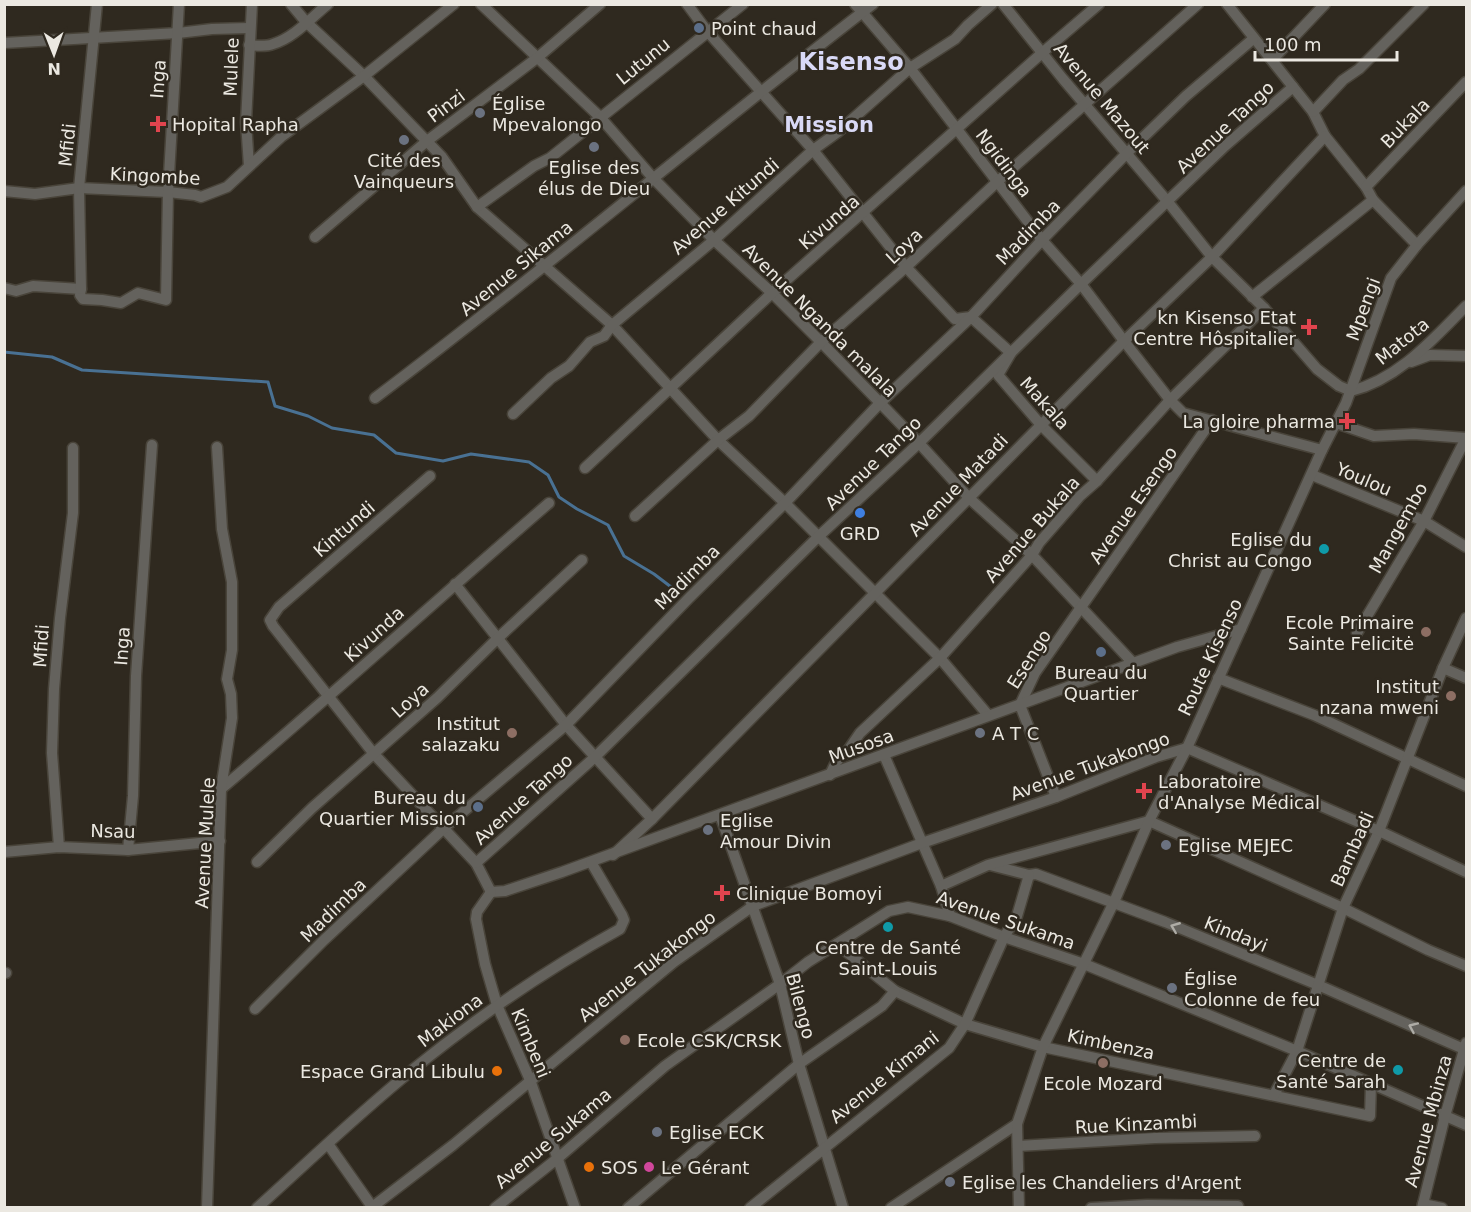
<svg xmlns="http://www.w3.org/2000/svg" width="1471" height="1212" font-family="'DejaVu Sans',sans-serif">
<rect width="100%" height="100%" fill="#2f291f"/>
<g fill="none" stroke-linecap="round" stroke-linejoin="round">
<!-- stream -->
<path stroke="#497193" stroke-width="3" d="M4,352L52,357L82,370L268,382L275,406L308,416L332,428L374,435L396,453L443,461L471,454L529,462L548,475L559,497L577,509L608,525L624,556L654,574L679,593"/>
<!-- minor casing -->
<g stroke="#49443a" stroke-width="13">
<g id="minor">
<path d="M291,4L306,22L364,76L442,157L477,207L612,325L718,440L785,503L940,658L988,715"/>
<path d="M481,4L600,117L653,178L714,240L772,293L821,342L919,443L969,498L1032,555L1133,663"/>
<path d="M687,4L707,31L813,150L906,267L955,319L971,317L1011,353L998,375L1041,425L1097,481"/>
<path d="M855,4L910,68L1042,240L1081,284L1124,341L1170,400L1183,413L1322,450"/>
<path d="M1003,4L1063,79L1168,202L1212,257L1264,308L1317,369L1339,386L1351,391"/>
<path d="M1227,4L1313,112L1325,136L1366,187L1373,200L1417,245"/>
<path d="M4,43L178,33L212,29L249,28"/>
<path d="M249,45C257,46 266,47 273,44C294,38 312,17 328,4"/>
<path d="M1272,60L1325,4"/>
<path d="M1313,112L1343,80L1359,69L1424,4"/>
<path d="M249,166L246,122L252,4"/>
<path d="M1366,187L1466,82"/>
<path d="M4,191L35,194L79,188L168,192L195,195L201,197L227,187L281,137L364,76L454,4"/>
<path d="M477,207L534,166L550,158L743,4"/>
<path d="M315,237L427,141L537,58L600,4"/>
<path d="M4,288L16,291L33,286L81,289L80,295L83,299L102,300L121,303L138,293L166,300L168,192L179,4"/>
<path d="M81,289L79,188L97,4"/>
<path d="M1252,297L1373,200"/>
<path d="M1411,362L1430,355L1466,356"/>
<path d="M1351,391C1399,379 1433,339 1466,306"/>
<path d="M375,398C544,271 705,133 873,4"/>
<path d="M513,414L551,378L569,366L590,342L604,336L612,325L714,240L813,150L838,132L910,68L955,39L968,25L992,4"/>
<path d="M1336,423L1374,436L1414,434L1466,438"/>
<path d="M585,468L772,293L1042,53L1099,4"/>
<path d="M1312,475L1424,521L1466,547"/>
<path d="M430,476L279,607L270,620L273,626L374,754L476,863L491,892"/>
<path d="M635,516L718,440L749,416L821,342L906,267L997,182L1198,4"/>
<path d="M455,584L566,725L652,819"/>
<path d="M1357,633L1424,521L1466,438"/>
<path d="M1443,668L1466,678"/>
<path d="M1218,678L1314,715L1466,786"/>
<path d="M884,755L941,886L950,916"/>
<path d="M830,775L836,762L849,749L860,733L940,658L1032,555L1039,543L1080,496L1097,481L1170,400L1264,308"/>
<path d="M221,789C332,695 439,598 549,503"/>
<path d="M1056,797L1020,705L1035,673L1212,420"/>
<path d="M720,815L780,984L799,1064L843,1208"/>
<path d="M59,847L52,753L54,689L60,618L73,513V448"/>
<path d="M128,850L133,796L136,676L152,445"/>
<path d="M4,852L59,847L128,850L220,841"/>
<path d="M613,855L652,819L1124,341L1212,257L1325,136"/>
<path d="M257,862L312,808L437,698L498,638L582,560"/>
<path d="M476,863L595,757L818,537L919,443L1081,284L1225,146L1293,87"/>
<path d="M990,865L1029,875L1036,874L1165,922L1318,985L1466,1050"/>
<path d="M941,886L988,865L1149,821L1343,908L1428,950L1466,966"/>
<path d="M491,892L505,891L562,872L1177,647L1241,629"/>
<path d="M491,892L477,912L476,919L485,964L497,1005L530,1080L575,1208"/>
<path d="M837,944L895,991L965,1024L1043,1047L1370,1116L1371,1084"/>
<path d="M4,973H6"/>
<path d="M255,1009L324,940L444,828L566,725L689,598L785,503L880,403L971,317L1042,240L1127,153L1186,96L1253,39"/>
<path d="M1274,1095L1297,1051L1343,908L1379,831L1443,668L1466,618"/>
<path d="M328,1144L373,1208"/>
<path d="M1018,1146L1155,1138L1255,1136"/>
<path d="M1423,1204L1442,1208"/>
<path d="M207,1208L221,789L232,718L231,694L227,679L232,650V582L222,529L217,447"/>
<path d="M257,1208C308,1162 358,1114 411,1071C476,1018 547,969 620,929L624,920L622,915L591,862"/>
<path d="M371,1208L453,1145L674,962L753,906L922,843L1056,797L1156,757L1187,748L1379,831L1466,872"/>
<path d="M495,1208L558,1158L665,1066L780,984L808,962L889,911L908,907L950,916L1004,937L1084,964L1297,1051L1466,1125"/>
<path d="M628,1208L799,1064L882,1006L895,991"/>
<path d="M750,1208L949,1048L965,1024L1004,937L1017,916L1029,875"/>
<path d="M891,1208L1017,1124"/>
<path d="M1019,1208L1017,1124L1043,1047L1114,902L1149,821L1187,748L1322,450L1346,403L1391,278L1417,245L1466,191"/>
<path d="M1091,1208L1147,1205L1238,1206"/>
<path d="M1422,1208L1445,1116L1466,1043"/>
</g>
</g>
<!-- minor -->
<use href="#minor" stroke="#64625d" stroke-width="10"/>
</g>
<!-- one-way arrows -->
<defs><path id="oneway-chevron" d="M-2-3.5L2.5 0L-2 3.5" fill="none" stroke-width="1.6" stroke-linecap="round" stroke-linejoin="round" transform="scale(1.5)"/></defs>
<g stroke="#aeaca6">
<use href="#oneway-chevron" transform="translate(1175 927) rotate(-158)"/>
<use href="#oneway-chevron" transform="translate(1413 1027) rotate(-156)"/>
</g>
<!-- markers -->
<g fill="#5c6f8a" stroke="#2f291f" stroke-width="2">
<circle cx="699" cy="28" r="6"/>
<circle cx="1101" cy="652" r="6"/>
<circle cx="478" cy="807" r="6"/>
</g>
<g fill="#6b7280" stroke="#2f291f" stroke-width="2">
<circle cx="480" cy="113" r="6"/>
<circle cx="404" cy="140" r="6"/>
<circle cx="594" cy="147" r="6"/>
<circle cx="980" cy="733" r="6"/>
<circle cx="708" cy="830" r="6"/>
<circle cx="1166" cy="845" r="6"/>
<circle cx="1172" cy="988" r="6"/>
<circle cx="657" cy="1132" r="6"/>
<circle cx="950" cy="1182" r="6"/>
</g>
<g fill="#e0444e" stroke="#2f291f" stroke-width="2">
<path d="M155 115h6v6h6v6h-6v6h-6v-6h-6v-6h6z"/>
<path d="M1306 318h6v6h6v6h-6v6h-6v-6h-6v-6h6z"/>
<path d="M1344 412h6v6h6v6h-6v6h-6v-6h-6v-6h6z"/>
<path d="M1141 782h6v6h6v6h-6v6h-6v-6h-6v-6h6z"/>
<path d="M719 884h6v6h6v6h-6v6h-6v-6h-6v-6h6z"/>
</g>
<circle fill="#3f7fe0" stroke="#2f291f" stroke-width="2" cx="860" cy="513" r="6"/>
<g fill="#0f9aa8" stroke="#2f291f" stroke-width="2">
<circle cx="1324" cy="549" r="6"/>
<circle cx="888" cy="927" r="6"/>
<circle cx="1398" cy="1070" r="6"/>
</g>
<g fill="#8d6e63" stroke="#2f291f" stroke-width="2">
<circle cx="1426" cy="632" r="6"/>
<circle cx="1451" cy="696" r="6"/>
<circle cx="512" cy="733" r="6"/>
<circle cx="625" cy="1040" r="6"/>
<circle cx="1103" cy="1063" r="6"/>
</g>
<g fill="#e8710a" stroke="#2f291f" stroke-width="2">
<circle cx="497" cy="1071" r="6"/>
<circle cx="589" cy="1167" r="6"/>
</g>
<circle fill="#d1479c" stroke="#2f291f" stroke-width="2" cx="649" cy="1167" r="6"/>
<g text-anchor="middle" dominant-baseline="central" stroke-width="5" stroke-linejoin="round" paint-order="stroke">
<!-- poi labels -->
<g font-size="18" fill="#ebe8e1" stroke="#2f291f" text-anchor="start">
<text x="711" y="28">Point chaud</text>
<text x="492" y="103">Église<tspan x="492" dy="21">Mpevalongo</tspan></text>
<text x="172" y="124">Hopital Rapha</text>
<text x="404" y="160" text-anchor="middle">Cité des<tspan x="404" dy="21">Vainqueurs</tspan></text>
<text x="594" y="167" text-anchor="middle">Eglise des<tspan x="594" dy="21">élus de Dieu</tspan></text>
<text x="1296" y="317" text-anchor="end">kn Kisenso Etat<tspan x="1296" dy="21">Centre Hôspitalier</tspan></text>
<text x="1335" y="421" text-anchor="end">La gloire pharma</text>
<text x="860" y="533" text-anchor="middle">GRD</text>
<text x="1312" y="539" text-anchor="end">Eglise du<tspan x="1312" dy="21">Christ au Congo</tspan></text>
<text x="1414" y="622" text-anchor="end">Ecole Primaire<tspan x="1414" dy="21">Sainte Felicitė</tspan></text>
<text x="1101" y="672" text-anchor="middle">Bureau du<tspan x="1101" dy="21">Quartier</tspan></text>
<text x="1439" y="686" text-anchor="end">Institut<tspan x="1439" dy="21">nzana mweni</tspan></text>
<text x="500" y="723" text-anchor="end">Institut<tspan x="500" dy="21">salazaku</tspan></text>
<text x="992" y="733">A T C</text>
<text x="1158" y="781">Laboratoire<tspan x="1158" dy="21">d'Analyse Médical</tspan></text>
<text x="466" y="797" text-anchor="end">Bureau du<tspan x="466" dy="21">Quartier Mission</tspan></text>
<text x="720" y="820">Eglise<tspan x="720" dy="21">Amour Divin</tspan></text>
<text x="1178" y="845">Eglise MEJEC</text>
<text x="736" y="893">Clinique Bomoyi</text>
<text x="888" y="947" text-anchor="middle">Centre de Santé<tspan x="888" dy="21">Saint-Louis</tspan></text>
<text x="1184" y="978">Église<tspan x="1184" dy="21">Colonne de feu</tspan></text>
<text x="637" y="1040">Ecole CSK/CRSK</text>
<text x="1386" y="1060" text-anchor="end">Centre de<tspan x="1386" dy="21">Santé Sarah</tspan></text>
<text x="485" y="1071" text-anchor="end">Espace Grand Libulu</text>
<text x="1103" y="1083" text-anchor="middle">Ecole Mozard</text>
<text x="669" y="1132">Eglise ECK</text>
<text x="601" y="1167">SOS</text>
<text x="661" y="1167">Le Gérant</text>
<text x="962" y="1182">Eglise les Chandeliers d'Argent</text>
</g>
<!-- street labels -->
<g font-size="18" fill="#ebe8e1" stroke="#2f291f">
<text transform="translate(643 61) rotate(-39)">Lutunu</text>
<text transform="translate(231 67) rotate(-88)">Mulele</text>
<text transform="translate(158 79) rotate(-86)">Inga</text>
<text transform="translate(1102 98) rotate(50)">Avenue Mazout</text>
<text transform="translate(446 106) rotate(-37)">Pinzi</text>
<text transform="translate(1405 123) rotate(-46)">Bukala</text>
<text transform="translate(1225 127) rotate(-43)">Avenue Tango</text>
<text transform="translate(67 145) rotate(-84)">Mfidi</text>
<text transform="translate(1004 163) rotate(53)">Ngidinga</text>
<text transform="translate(155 176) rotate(3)">Kingombe</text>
<text transform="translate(725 206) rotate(-41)">Avenue Kitundi</text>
<text transform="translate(829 222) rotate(-41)">Kivunda</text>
<text transform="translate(1028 232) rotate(-46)">Madimba</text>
<text transform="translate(904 246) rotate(-43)">Loya</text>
<text transform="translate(516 268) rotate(-39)">Avenue Sikama</text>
<text transform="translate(1363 309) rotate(-70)">Mpengi</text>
<text transform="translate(820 320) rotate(45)">Avenue Nganda malala</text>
<text transform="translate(1402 341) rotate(-39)">Matota</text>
<text transform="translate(1045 403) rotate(48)">Makala</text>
<text transform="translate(873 463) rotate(-44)">Avenue Tango</text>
<text transform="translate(1364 479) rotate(23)">Youlou</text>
<text transform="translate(958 485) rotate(-46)">Avenue Matadi</text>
<text transform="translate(1133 505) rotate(-55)">Avenue Esengo</text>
<text transform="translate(1398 528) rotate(-61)">Mangembo</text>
<text transform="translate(344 529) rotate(-41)">Kintundi</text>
<text transform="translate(1032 529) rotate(-49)">Avenue Bukala</text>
<text transform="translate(687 577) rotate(-45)">Madimba</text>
<text transform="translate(374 634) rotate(-42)">Kivunda</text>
<text transform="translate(41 646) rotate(-86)">Mfidi</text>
<text transform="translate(122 646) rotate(-86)">Inga</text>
<text transform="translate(1210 657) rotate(-65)">Route Kisenso</text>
<text transform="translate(1029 659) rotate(-58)">Esengo</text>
<text transform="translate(410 700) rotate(-42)">Loya</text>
<text transform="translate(861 746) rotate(-20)">Musosa</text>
<text transform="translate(1090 766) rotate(-20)">Avenue Tukakongo</text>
<text transform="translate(523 799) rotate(-42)">Avenue Tango</text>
<text transform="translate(113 831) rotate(1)">Nsau</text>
<text transform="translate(205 843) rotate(-87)">Avenue Mulele</text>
<text transform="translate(1352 849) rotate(-66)">Bambadi</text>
<text transform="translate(333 910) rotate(-44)">Madimba</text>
<text transform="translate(1006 920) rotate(19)">Avenue Sukama</text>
<text transform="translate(1236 934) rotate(22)">Kindayi</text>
<text transform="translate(647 966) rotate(-38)">Avenue Tukakongo</text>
<text transform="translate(801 1006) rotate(75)">Bilengo</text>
<text transform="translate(450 1020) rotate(-37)">Makiona</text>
<text transform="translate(531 1043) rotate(67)">Kimbeni</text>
<text transform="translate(1111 1044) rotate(12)">Kimbenza</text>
<text transform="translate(884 1077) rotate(-39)">Avenue Kimani</text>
<text transform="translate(1428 1121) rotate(-75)">Avenue Mbinza</text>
<text transform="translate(1136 1124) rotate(-3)">Rue Kinzambi</text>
<text transform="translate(553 1138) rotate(-40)">Avenue Sukama</text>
</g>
<!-- quarter labels -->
<g font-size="21" font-weight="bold" fill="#d9d9f6" stroke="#2f291f">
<text x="829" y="125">Mission</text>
</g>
<!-- district labels -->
<g font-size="24" font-weight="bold" fill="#d9d9f6" stroke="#2f291f">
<text x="851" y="62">Kisenso</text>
</g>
</g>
<!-- border -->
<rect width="1471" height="1212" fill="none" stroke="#ebe8e1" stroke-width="12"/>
<!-- north arrow -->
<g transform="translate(54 54) rotate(179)" stroke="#2f291f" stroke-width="4.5" paint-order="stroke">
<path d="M0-4.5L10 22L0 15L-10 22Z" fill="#ebe8e1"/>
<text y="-9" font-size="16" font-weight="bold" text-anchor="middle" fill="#ebe8e1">N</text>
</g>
<!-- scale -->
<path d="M1255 51v9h142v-9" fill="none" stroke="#ebe8e1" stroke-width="3"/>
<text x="1264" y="51" font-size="18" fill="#ebe8e1" stroke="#2f291f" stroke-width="4.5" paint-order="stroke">100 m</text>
</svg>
